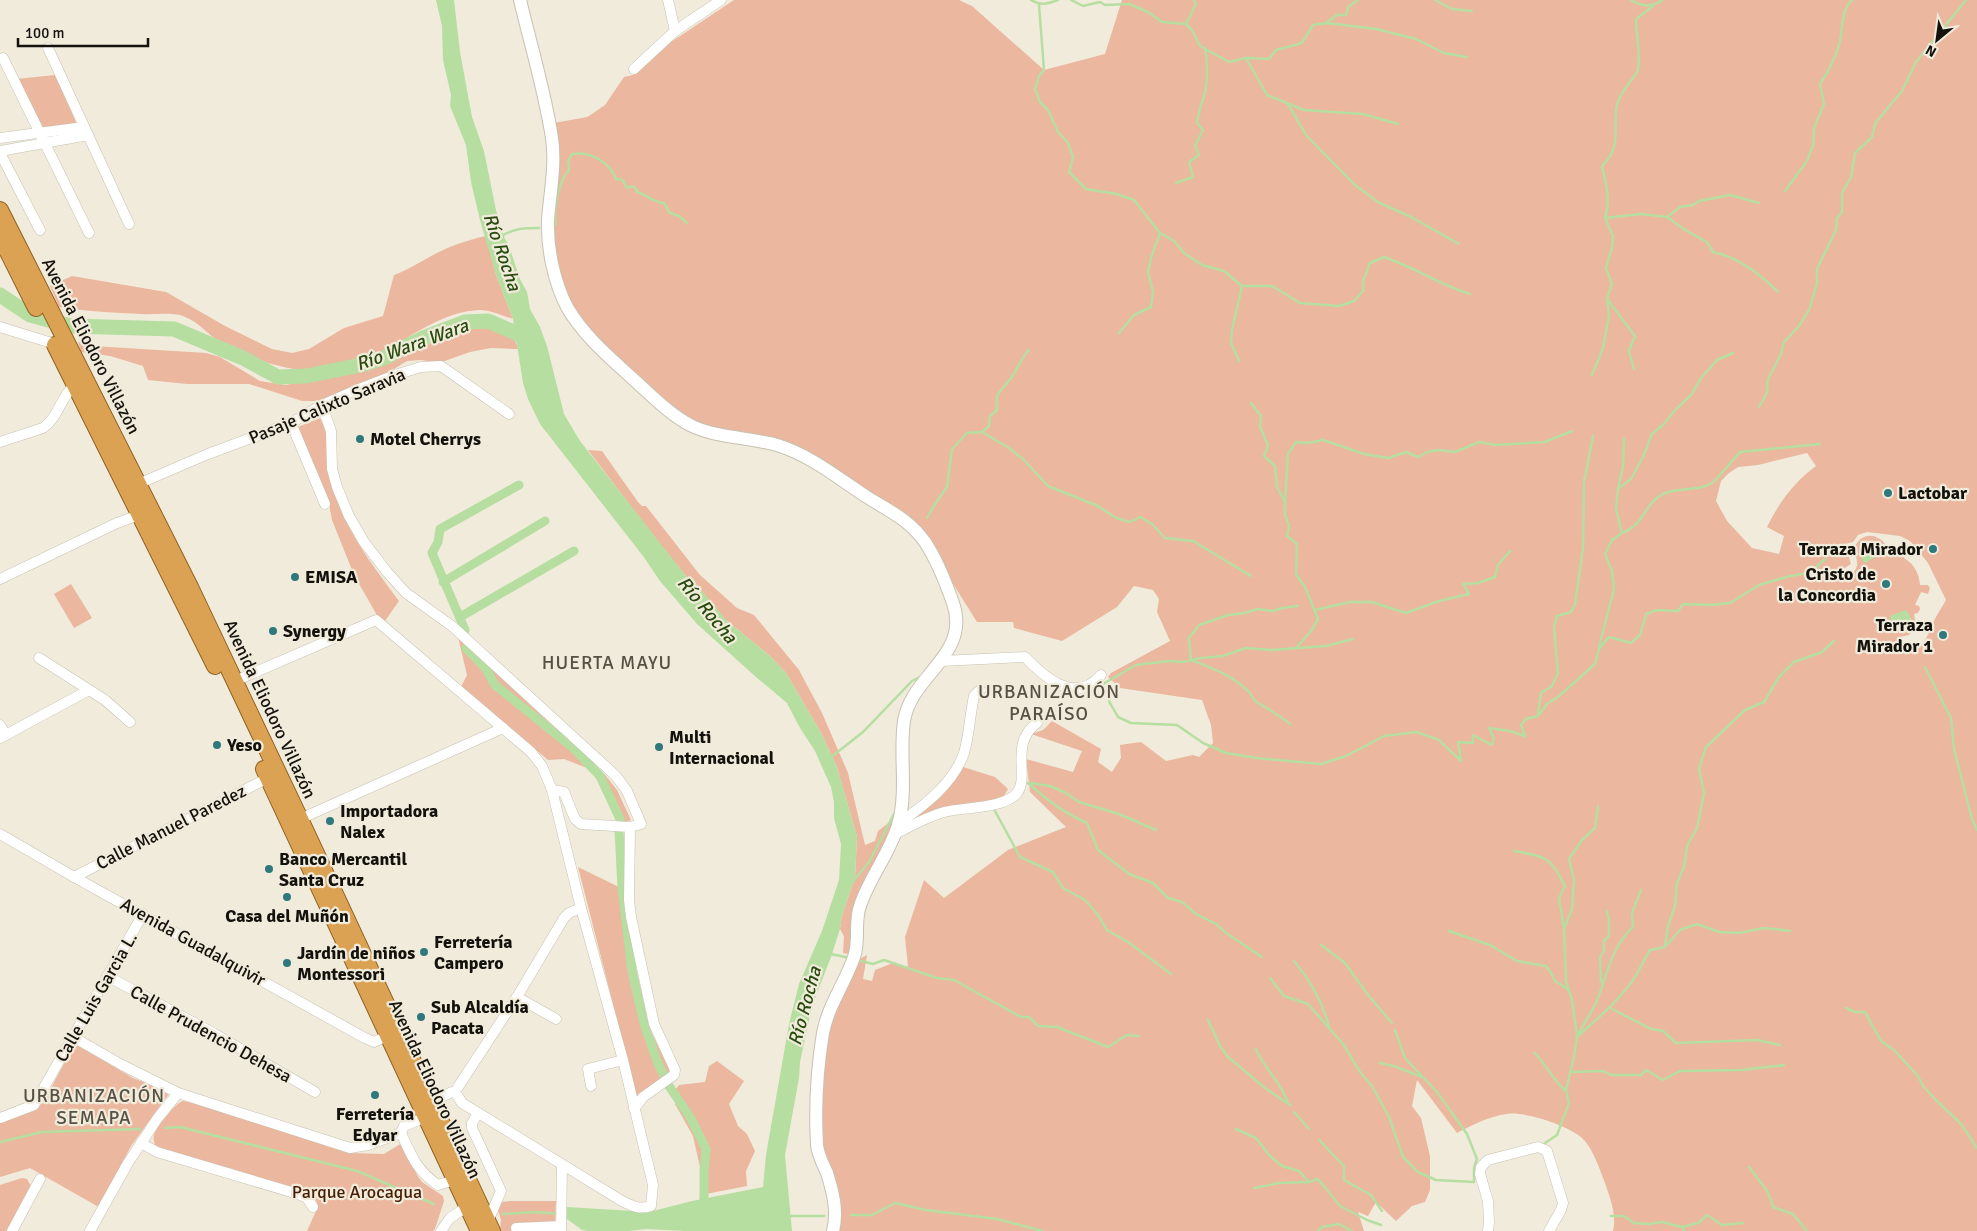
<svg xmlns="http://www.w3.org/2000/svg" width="1977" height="1231" font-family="Signika,sans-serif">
<rect width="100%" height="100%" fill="#f1ebdb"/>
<!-- green -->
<g fill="#ebb79e" fill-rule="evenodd">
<path d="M734,0H959L972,6L1044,70L1105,54L1122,0H1977V1231H1613C1617,1215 1610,1198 1605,1183C1600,1170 1593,1148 1582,1138C1569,1126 1525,1111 1507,1114C1490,1116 1472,1125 1457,1133L1417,1080L1412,1106L1421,1118L1430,1156V1190L1425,1202L1412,1206L1396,1221L1376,1202L1368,1216L1358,1212L1364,1231H837L821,1150V1095L827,1026L856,961L867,955L863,979L872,981L875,970L893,963L908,967L905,937L924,880L944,898L1008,850L1066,827L1030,792L1026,759L1073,772L1082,751L1031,734L1043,730L1052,721L1101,749L1098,762L1112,772L1121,758L1120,745L1141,742L1166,761L1193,755L1199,757L1213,743L1211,725L1202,700L1120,688L1108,677L1111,673L1170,641L1157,612L1159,599L1153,590L1134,586L1117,607L1062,641L1014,628L1013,622H977L915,523L900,509L867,492L836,470L711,429L688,419L595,339L575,312L557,269L553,237L554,123L587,117L592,114L605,105L624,77L633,75L662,48ZM1807,453L1816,466C1795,481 1778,504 1767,527L1784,536L1779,554L1752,548L1727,521L1716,501L1721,481L1729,473L1738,467L1758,465ZM1867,532L1900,536L1910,541L1928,563L1946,600C1943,606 1939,611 1936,617C1926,635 1929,645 1906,652L1900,637L1909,635L1916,626L1914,614L1918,613L1920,609L1919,606L1915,605L1921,592L1928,594L1930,588L1928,585H1920C1919,573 1914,564 1904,558L1907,554L1906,549L1901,548L1897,551L1893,550L1892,544H1889L1886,546C1884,542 1882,540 1878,538C1868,532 1856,539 1854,550C1854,555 1857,557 1857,562C1858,567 1854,572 1851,576L1852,582L1846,576L1843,569L1851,564L1845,544L1853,542L1858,535Z"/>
<path d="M55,75L76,122L75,125L44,130L16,79Z"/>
<path d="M486,236L496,275L513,319C503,316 490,310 480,310C447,311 417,332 390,348C379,354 338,367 325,370C299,375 238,357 217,340C204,331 199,322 183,316C171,312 154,315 142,314C114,313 86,311 59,307L50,286L72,276L166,292L225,326L272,349L292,353L309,349L344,328L383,316L394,275C408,270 420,262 433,255C450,246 467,240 486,236Z"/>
<path d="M486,324C498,329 516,334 518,349L491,348L470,352L439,363L421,360L407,361L389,372L319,401H302L249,384H187L148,380L143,366L110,356L81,352L78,342L93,346L206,353L220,357L260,381L286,385L346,373L387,360L432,338L465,326Z"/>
<path d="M320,418C334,445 328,472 337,499C350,537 376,570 399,601L385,621L378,617L354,575L332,520L329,504L298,427Z"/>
<path d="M588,450L602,451L638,502L642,506H646L700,575L737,608L754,615L799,670L822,713L848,773L865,845L875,841L878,831L895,818L849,954L843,953L844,936L840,929L842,916L855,877L857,837L837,767L820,731L786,673L770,656L727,621L711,604L698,586L686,576L656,539Z"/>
<path d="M71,584L92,618L74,628L54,594Z"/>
<path d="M458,637L606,776L617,790L631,820L624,822L616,818L595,776L587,768L564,759L548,760L461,687L467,675Z"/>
<path d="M963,767L995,777L1008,789L1004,796L994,800L925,814L911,820L943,794Z"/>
<path d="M578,867L625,890L627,927L649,1028L670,1070L669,1075L637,1098Z"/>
<path d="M74,1045L79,1046L133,1078L164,1090L168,1095L131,1146L100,1205L97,1206L30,1168L0,1177V1122L29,1112L43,1103Z"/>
<path d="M717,1061L744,1081L729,1104L738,1126L747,1134L755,1151L746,1171L747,1186L706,1194L693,1136L675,1104V1090L679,1085L705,1082L709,1066Z"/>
<path d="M183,1101L202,1105L348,1153L384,1154L402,1143L417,1175L422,1182L443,1196L444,1201L435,1229L433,1231H307L316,1211L317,1202L310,1194L156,1147C154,1143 153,1139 154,1135C157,1126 175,1103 183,1101Z"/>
<path d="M22,1178L27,1179L31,1186L9,1231H0V1185Z"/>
<path d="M510,1201H556L555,1223L514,1231H500L501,1220L498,1210L502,1202Z"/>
</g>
<!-- water -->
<g fill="#b6dea1">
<path d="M436,0H454L460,52L472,117L484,151L496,210L504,237L509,246L520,279L527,292L530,309L540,327L547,346L564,414L580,441L686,576L698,586L727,621L770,656L786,673L820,731L837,767L857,837L855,877L842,916L840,929L831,957L812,1006L800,1062L799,1078L785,1155L792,1231H684L646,1229L630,1231H588L582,1230L567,1219V1207L649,1212L692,1201L763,1187L766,1155L789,1024L799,984L822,931L839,880L841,844L834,818V802L831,787L815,751L800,728L787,703L756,677L697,624L660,581L643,556L540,424L528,399L523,383L513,319L496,275L480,220L471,182L466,145L450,106L451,95L443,60L442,26Z"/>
<path d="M1867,541L1876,543L1881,554L1865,563C1858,556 1857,547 1867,541Z"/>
<path d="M1906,610L1911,618L1910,624L1906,629L1896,630L1892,626L1890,616Z"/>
</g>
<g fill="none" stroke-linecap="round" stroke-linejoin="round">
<!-- stream -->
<g stroke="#b6dea1" stroke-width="2.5">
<path d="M1031,0C1041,6 1047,4 1058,0"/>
<path d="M1071,0L1083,6L1100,2L1105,5L1129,4L1148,12L1162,22L1186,24L1192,30L1200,46L1229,62L1246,58L1267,95L1304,110L1363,114L1398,124"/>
<path d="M1435,0L1452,9L1472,11"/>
<path d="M1631,0C1642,7 1653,7 1663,0"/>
<path d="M1039,5L1044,70L1039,76L1035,89L1040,102L1048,110L1058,132L1068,143L1073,157L1069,172L1086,189L1117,194L1134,200L1160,233L1174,241L1184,253L1202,265L1224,271L1242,286H1272L1300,303L1339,306L1354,301L1363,291V281L1370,263L1384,257C1414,267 1440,285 1470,294"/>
<path d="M1327,22L1337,15H1346L1348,7L1358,0"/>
<path d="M1186,24L1196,4L1194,0"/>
<path d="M1247,58L1269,59L1276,50L1302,43L1313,25L1327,23L1376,29L1416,39L1444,53L1467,57"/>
<path d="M1288,104L1306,135L1355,185L1378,202L1413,218L1459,244"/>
<path d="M1176,183L1193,177L1189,162L1199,155L1195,146L1203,130L1197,123C1198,113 1201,105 1204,96C1208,82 1208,62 1205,48"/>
<path d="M1785,191L1807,161L1813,146L1814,128L1824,104L1820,84C1829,71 1836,57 1840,41C1843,27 1841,10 1852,0"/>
<path d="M1667,217L1680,207L1693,205L1699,201L1730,195L1759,203"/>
<path d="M1605,218L1641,214L1667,217L1685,230L1707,242L1713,252C1738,257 1760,274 1778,292"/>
<path d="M555,225C555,207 557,183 569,170L568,161L572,154C590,151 610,162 616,179L623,180L626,187H635L637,192C647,195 653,202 664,203L670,213L679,216L687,223"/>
<path d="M502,236C514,228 525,228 539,228"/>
<path d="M1607,299L1635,336L1629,351L1634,369"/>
<path d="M1119,333L1134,315L1151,307L1153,292L1148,272L1151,258L1160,233"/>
<path d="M1239,361L1231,343L1232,330L1242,286"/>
<path d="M1592,375L1603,348L1609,315L1607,299L1612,284L1606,268L1612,247L1613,236L1605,218C1611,200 1606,184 1602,166C1623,146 1612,129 1617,105C1620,90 1637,77 1638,69C1641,52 1636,36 1636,19L1653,6"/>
<path d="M1251,403L1261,416L1260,427L1268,445L1264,456L1275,466L1277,487L1285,502V515L1289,525L1287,536L1297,544L1296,574L1305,587L1318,619L1311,631L1296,648"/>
<path d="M1759,407L1767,393L1768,379L1781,354L1784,342L1799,326L1809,310L1817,284V269L1836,230L1837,218L1842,212V193L1851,177L1855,153L1872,137L1876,122L1902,91L1916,62L1966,0"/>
<path d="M982,432L1009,448L1023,459L1048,486L1098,506L1116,518L1130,522L1140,517L1152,524L1165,538L1193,541L1251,576"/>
<path d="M1618,489L1631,479L1643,457L1652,434L1664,424L1676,409L1691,395L1701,378L1717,360L1733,353"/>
<path d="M1285,502L1288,454L1296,442L1308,443L1323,440L1364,454L1388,458L1406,452L1418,457L1427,452L1438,450L1455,452L1479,442L1495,445L1545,442L1572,431"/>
<path d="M927,518L935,504L947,487L952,449L967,433L982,432L989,426L990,416L997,410V395L1012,377L1024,356L1029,350"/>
<path d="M1622,533C1644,524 1642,510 1657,498C1673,485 1696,493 1712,483C1717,480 1734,458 1740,452L1820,444"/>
<path d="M1315,610L1350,602H1372L1406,613L1439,601L1469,594L1463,584L1478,583L1495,577L1498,565L1510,551"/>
<path d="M1599,647L1614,589L1612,571L1605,554L1612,540L1622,533L1616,509L1618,489L1623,466L1624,438"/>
<path d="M1925,667L1951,718L1954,749L1972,819L1977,830"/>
<path d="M1103,684L1110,703L1118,717L1131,723L1177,725L1203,743L1226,753L1257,758L1321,764L1346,756L1384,736L1417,732L1439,740L1461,761L1458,742L1473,743V735L1492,745L1494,738L1489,728L1510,731L1525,736L1521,725L1526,719L1538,716L1547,704L1559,696L1595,664L1599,649L1609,637L1631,643L1640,635L1646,614L1657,610L1678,611L1683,604L1711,605L1730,603L1759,585L1790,576L1810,573L1825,559"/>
<path d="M1094,687L1103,684L1136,665L1143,664L1170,661L1183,662L1201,658L1223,656L1246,648L1271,650L1326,646L1353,639"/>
<path d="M1538,713L1541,693L1552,686L1558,673L1554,628L1557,616L1571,612L1575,604L1583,548L1584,482L1593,436"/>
<path d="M1290,724C1279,715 1270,710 1258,703C1253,700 1252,694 1248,691C1232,675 1212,668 1191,660L1189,638L1199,625L1228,615L1245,613L1257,609L1272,611L1282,608L1298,606"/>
<path d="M830,758L863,732L912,681L920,677"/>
<path d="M1028,783C1047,800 1064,813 1087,823L1098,850L1129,874L1153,883L1168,898L1182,902L1196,914L1216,924L1226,933L1262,957"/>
<path d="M1030,783L1050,786L1066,793L1079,802L1119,814L1156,830"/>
<path d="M995,811L1020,857L1053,872L1063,888L1085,900L1098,915L1107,930L1128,942L1171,974"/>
<path d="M1514,851C1546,857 1550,856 1565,886L1559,898L1564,928"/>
<path d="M851,884L869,862L894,814"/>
<path d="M1449,931L1490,945L1517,961L1546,966L1551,973L1555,981L1569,990"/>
<path d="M1321,945L1345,963L1368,995L1392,1023"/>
<path d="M1665,947L1668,926L1675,906L1677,883L1684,867L1687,846L1697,828L1704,793L1699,768L1706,747L1745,710L1764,702L1779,677L1794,662L1822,652L1834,641"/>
<path d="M831,954L850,958"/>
<path d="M857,960L873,964L884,960L937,978L954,980L1021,1017H1029L1038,1026L1057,1027L1108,1047L1127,1035L1139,1036"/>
<path d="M1294,961C1310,980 1323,1002 1329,1027"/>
<path d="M1270,978L1284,996L1308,1004L1343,1044L1360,1072L1372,1086L1389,1117L1403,1157L1418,1172L1436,1180L1474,1182V1168L1477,1159L1467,1134L1437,1092L1405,1058L1395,1030"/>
<path d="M1601,982L1600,957L1604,951V941L1609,936V921L1607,911"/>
<path d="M1610,1008L1651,1029L1663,1031L1676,1043L1757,1040L1780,1045"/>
<path d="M1846,1008L1855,1012H1865L1881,1041L1894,1050L1918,1076L1923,1086L1936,1100L1961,1124L1977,1148"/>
<path d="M1208,1020L1220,1046L1228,1057L1265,1088L1290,1105"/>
<path d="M1579,1033C1584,1023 1591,1013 1596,1003C1607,976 1611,947 1633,927L1632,913L1641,890"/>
<path d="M1577,1036L1572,1000L1566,981L1564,929L1572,909L1574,880L1569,859L1582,840L1595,828L1598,806"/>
<path d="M1256,1049C1264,1069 1282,1083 1288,1103"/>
<path d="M1535,1053C1546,1065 1553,1080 1565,1090"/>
<path d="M1380,1063L1394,1066L1422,1077"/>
<path d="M1571,1072L1603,1071L1611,1075H1641L1646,1070L1663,1080L1680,1071L1741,1070L1784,1065"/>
<path d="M1294,1112L1309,1129"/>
<path d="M165,1128L180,1127L357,1171L434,1204"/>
<path d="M1236,1129L1256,1138L1269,1155L1282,1166L1299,1171L1309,1182L1318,1179L1340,1206L1367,1220L1381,1225"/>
<path d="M1319,1140L1344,1166V1180L1371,1195L1382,1211"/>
<path d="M0,1142L42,1132L140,1129"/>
<path d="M1545,1143L1557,1135L1569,1103L1566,1090L1574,1057L1577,1037C1596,1020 1615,1004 1630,984C1638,974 1643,961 1650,950L1665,947L1680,930L1697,924L1719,932L1739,933L1764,928L1790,931"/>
<path d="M1749,1167L1768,1192L1773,1207L1793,1214L1807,1231"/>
<path d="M1254,1188L1279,1183L1309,1182"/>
<path d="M503,1214L535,1212L559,1214"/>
<path d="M851,1215H872L895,1203L926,1210L997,1219L1043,1231"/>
<path d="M788,1216H824"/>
<path d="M1611,1216H1624L1634,1223L1649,1224L1662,1222L1682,1227L1684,1231"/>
<path d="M1682,1227L1698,1223L1707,1215L1722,1225L1743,1223"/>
<path d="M1318,1231L1322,1227L1339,1224L1352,1231"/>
</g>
<!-- canal -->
<g stroke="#b6dea1" stroke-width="9">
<path d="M443,582L545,521"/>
<path d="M460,617L574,551"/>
<path d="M465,630L432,553L438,542L440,529L519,485"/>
<path d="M466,648L486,669L495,685L572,747L600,776L620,819"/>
<path d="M619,830L622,888L632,971L644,1024L657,1061L669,1086L690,1117L706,1149L704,1171V1210"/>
</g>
<!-- river -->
<path stroke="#b6dea1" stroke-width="15" d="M0,295L30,315L71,326L174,329L243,358L278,377L306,376L361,365L384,358L423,338L465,322L488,321L516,333L525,339L530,346"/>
<!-- minor casing -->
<g stroke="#c7c1b1" stroke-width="11">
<g id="minor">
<path d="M668,0L675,31"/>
<path d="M48,48L129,224"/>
<path d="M3,58L89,233"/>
<path d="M634,69L675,31L721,0"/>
<path d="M0,138L84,127"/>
<path d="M0,151L88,135"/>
<path d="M0,153L40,230"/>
<path d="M0,327L55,344"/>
<path d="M322,405L331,431L332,469L337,487L349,516L364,542L387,572L406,593L452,626L616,776L627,791L641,824L630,827L581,824L575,819L564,792L552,790"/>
<path d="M291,423L325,504"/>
<path d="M0,442L43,428C59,417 60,397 75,385"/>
<path d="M138,484L208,454L291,423L322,405L354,391L398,374L421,367L441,366L509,414"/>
<path d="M0,579L117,523L139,515"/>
<path d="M39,658L105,700L130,722"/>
<path d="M942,661L1025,657C1045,678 1076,705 1101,675"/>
<path d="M235,681L376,620L531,752L542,766L552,790L581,908L623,1060L653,1185L651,1206C640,1210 632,1206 622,1201L462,1103L457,1095"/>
<path d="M0,725L6,735"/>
<path d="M0,738L89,690"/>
<path d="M300,819L503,728"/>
<path d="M899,823C925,805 953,784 964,753C969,737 970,714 974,696L980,690"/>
<path d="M630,827L629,900L631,917L654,1024L675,1070L674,1075L643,1097L634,1109"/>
<path d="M0,834L74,877L365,1038L374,1042L387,1036"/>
<path d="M895,834C911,826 926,817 944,812C963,807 1004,809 1017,793C1030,777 1009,743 1037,723"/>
<path d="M74,877L268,778"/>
<path d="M107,976L213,1033L315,1092"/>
<path d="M517,997L556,1019"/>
<path d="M73,1037L122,1065L178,1093L350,1148L368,1145L401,1133L404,1126L426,1117"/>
<path d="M591,1086L588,1069L623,1060"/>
<path d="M458,1087L517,997L564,918L569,913L581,908"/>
<path d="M433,1101L452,1092"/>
<path d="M478,1113L472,1123V1128L501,1191L488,1221"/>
<path d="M0,1118L34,1105L143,914"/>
<path d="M401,1133C411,1155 417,1171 438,1185L455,1180"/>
<path d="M141,1143L157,1152L298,1194L307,1198L313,1207"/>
<path d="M12,1231L40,1179"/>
<path d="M90,1231L128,1163L157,1119L178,1093"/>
<path d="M441,1231L450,1218L468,1206"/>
<path d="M517,1231L516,1228L561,1226"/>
<path d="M561,1231L562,1165"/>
<path d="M1488,1231L1489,1222L1488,1201L1480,1174L1481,1167L1488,1160L1538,1147L1547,1151L1563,1203L1561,1210L1549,1231"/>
</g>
</g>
<!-- tertiary casing -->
<g stroke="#c7c1b1" stroke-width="14">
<path id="tertiary" d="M520,0C531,46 545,92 552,138C556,166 550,192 548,220C547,248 554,282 567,307C583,335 608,356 632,378C650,394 668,413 690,425C716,438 748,437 777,445C810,455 838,478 867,497C889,511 909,519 925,542C937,560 946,583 953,603C971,655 911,675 904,721C899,755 908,791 898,825C890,853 869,878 860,906C854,922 860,941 854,957C845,983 828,1006 823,1033C817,1069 815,1109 817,1145C818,1155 823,1164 827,1173C833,1192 838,1211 833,1231"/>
</g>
<!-- trunk casing -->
<g stroke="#906120" stroke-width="18">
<g id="trunk">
<path d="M0,210L190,587L300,819L492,1231"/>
<path d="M0,236L36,308"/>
<path d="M55,345L215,666"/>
<path d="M264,769L479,1231"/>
</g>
</g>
<!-- minor -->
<use href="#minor" stroke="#fff" stroke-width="10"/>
<!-- tertiary -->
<use href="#tertiary" stroke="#fff" stroke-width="12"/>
<!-- trunk -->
<use href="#trunk" stroke="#dca254" stroke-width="16"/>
</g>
<!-- markers -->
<g fill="#2f787d" stroke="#f1ebdb" stroke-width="2">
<circle cx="360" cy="439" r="5"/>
<circle cx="1888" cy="493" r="5"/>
<circle cx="1933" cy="549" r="5"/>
<circle cx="295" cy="577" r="5"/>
<circle cx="1886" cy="584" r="5"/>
<circle cx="273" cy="631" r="5"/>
<circle cx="1943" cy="635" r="5"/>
<circle cx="217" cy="745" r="5"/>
<circle cx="659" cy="747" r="5"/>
<circle cx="330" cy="821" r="5"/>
<circle cx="269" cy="869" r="5"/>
<circle cx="287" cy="897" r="5"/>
<circle cx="424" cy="952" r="5"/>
<circle cx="287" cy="963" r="5"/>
<circle cx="421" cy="1017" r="5"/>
<circle cx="375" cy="1095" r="5"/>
</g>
<g text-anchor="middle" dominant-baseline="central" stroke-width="4.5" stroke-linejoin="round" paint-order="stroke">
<!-- street labels -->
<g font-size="18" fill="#14120c" stroke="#f1ebdb">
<text transform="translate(91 346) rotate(63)">Avenida Eliodoro Villazón</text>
<text transform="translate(327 406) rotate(-23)">Pasaje Calixto Saravia</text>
<text transform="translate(270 709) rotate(65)">Avenida Eliodoro Villazón</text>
<text transform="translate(171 827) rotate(-27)">Calle Manuel Paredez</text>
<text transform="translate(193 942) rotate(29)">Avenida Guadalquivir</text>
<text transform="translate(96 997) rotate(-60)">Calle Luis Garcia L.</text>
<text transform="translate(211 1034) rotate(29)">Calle Prudencio Dehesa</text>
<text transform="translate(435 1089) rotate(65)">Avenida Eliodoro Villazón</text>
</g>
<!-- poi labels -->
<g font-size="18" font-weight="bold" fill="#14120c" stroke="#f1ebdb" text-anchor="start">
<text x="370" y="439">Motel Cherrys</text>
<text x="1898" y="493">Lactobar</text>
<text x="1923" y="549" text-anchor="end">Terraza Mirador</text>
<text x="1876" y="574" text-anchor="end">Cristo de<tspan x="1876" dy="21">la Concordia</tspan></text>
<text x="305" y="577">EMISA</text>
<text x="1933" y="625" text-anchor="end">Terraza<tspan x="1933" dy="21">Mirador 1</tspan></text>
<text x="283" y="631">Synergy</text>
<text x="669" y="737">Multi<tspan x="669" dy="21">Internacional</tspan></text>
<text x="227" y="745">Yeso</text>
<text x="340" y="811">Importadora<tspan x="340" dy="21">Nalex</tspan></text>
<text x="279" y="859">Banco Mercantil<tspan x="279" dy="21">Santa Cruz</tspan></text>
<text x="287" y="916" text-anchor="middle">Casa del Muñón</text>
<text x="434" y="942">Ferretería<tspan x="434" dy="21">Campero</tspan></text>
<text x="297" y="953">Jardín de niños<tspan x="297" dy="21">Montessori</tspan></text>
<text x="431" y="1007">Sub Alcaldía<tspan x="431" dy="21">Pacata</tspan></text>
<text x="375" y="1114" text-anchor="middle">Ferretería<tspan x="375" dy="21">Edyar</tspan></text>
</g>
<!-- park labels -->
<g font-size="18" fill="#481d05" stroke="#f1ebdb">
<text x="357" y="1192">Parque Arocagua</text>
</g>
<!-- water labels -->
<g font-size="19" font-style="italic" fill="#284c0e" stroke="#f1ebdb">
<text transform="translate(502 252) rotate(71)">Río Rocha</text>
<text transform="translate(412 345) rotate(-20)">Río Wara Wara</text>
<text transform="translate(707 610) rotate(50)">Río Rocha</text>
<text transform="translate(805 1006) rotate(-75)">Río Rocha</text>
</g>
<!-- neighbourhood labels -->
<g font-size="19" letter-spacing="1" fill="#565144" stroke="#f1ebdb">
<text x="607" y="663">HUERTA MAYU</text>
<text x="1049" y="692">URBANIZACIÓN<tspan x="1049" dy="22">PARAÍSO</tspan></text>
<text x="94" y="1096">URBANIZACIÓN<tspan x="94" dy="22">SEMAPA</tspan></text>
</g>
</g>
<!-- north arrow -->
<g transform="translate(1937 40) rotate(209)" stroke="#f1ebdb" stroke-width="4" paint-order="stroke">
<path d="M0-4L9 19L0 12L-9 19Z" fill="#14120c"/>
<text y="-8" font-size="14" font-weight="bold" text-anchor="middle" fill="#14120c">N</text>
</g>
<!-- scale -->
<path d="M18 38v8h130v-8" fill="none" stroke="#14120c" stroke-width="2.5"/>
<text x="25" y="38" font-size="15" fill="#14120c" stroke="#f1ebdb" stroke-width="4" paint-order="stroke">100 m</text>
</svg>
